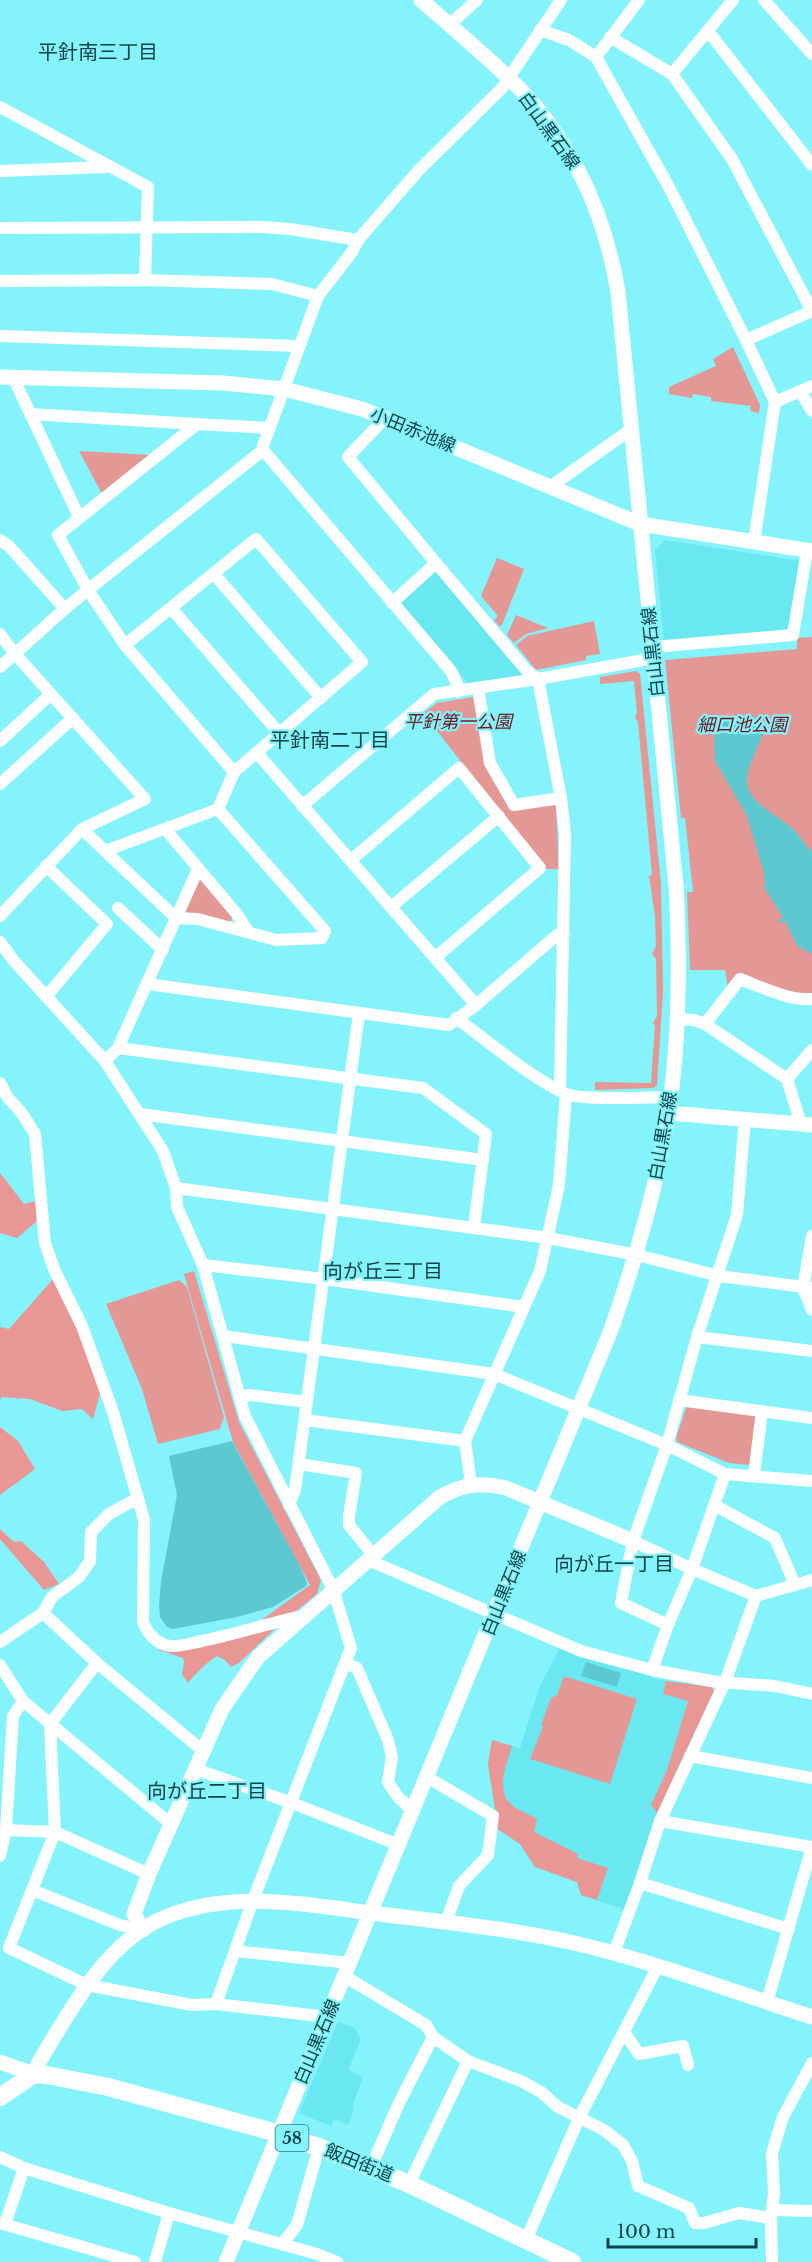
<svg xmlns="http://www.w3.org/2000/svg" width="812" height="2262" font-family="'Libre Baskerville','Noto Sans JP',serif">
<rect width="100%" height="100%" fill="#84f3fc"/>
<!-- built -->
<g fill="#69e8f2">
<path d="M665,540L801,561L790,627L787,629L664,641L655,550Z"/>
<path d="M437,570L524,671L522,675L469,684L402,606L403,599Z"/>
<path d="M561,1646L650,1676L655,1679L712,1687L626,1910L581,1895L577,1882L535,1867L520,1844L496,1828L499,1813L495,1809L488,1764L492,1740L520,1748L540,1686Z"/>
<path d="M338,2022L355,2028L361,2039L348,2070L363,2077L354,2101L353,2112L348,2125L334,2119L331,2126L299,2113Z"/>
</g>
<!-- green -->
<g fill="#e49895">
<path d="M733,347L760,405L759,413L750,411L751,406L711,401V397L693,394L692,398L669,394V387L716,366L713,359Z"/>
<path d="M79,451L152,455L102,494Z"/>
<path d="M497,558L524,569L502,625L499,626L494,620L498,616L481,596Z"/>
<path d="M516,615L548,628L526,634L514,643L507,635Z"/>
<path d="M594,621L600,654L586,656V660L536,670L516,645L527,636Z"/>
<path d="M812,637V994L745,986L728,989L725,970H690L687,892H693L685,818H681L665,660L797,649V638Z"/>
<path d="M636,671L640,674L661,884L663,992L657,1085L653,1088L595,1090V1082L651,1083L655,1026L653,1023L657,1016L656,959L652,954L656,946L655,916L649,876L652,875L638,722L635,718L637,712L634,681L600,684V677Z"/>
<path d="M473,697L488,766L513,808L551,802L556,806L559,869H545L423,713L437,703Z"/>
<path d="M204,879L235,914L230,922L188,914L183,908L196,880Z"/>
<path d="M179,1280L187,1287L224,1417L220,1429L158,1444L142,1389L106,1304Z"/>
<path d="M689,1406L755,1414L759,1418L750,1465L729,1463L677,1442L676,1438L686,1408Z"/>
<path d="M564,1676L637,1699L610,1784L530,1759L543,1726L541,1725L551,1698L557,1695Z"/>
</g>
<!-- forest -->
<g fill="#e89794">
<path d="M0,1173L24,1204L40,1200L36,1222L17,1238L0,1233Z"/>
<path d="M194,1271L239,1422L321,1580L317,1594L280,1624L239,1663L231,1667L225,1660L217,1656C206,1663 196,1673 188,1683L182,1674L184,1663L183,1658L159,1650V1646L239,1636L310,1585L233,1442L184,1274Z"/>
<path d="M54,1278L79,1331L101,1390L93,1419L82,1409L62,1411L30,1399L1,1397L0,1402V1327L9,1329Z"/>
<path d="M0,1427L18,1441L35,1469L0,1495Z"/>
<path d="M0,1529L14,1542L21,1541L44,1562L59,1584L44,1590L0,1539Z"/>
<path d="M666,1681L712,1687L714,1691L657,1813L651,1805L667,1770L688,1701L663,1694Z"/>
<path d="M492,1740L512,1746C507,1762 497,1786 508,1801C514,1809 529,1814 537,1819L534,1832L578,1854L577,1858L608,1868L597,1900L581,1895L577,1882L535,1867L520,1844L496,1828L499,1813L495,1809L488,1764Z"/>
</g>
<!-- water -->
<g fill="#5ec8d0">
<path d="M732,716H752L760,719L765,729C760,743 752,757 748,772C740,802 778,813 794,830C801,837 804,845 812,851V954L797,946L785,921L780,923L778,920L783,917L765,889L764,873L747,816L715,761L714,740L716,727L720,723Z"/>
<path d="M232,1441L300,1566L307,1583L306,1586L273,1607L237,1617L173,1629L167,1627L160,1617L159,1606L161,1582L177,1495L169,1456Z"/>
<path d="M586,1662L621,1673L617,1687L581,1676Z"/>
</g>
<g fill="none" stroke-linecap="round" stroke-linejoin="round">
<!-- minor -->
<g stroke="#fff" stroke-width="12">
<path d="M733,0L672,74L732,159L812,311"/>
<path d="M764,0L812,54"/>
<path d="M449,25L477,0"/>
<path d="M540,30L569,40L596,57L670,189L746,340L775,402L754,542"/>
<path d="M708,31L812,165"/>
<path d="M610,37L672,74"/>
<path d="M596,57L639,0"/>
<path d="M0,107L148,187L145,280"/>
<path d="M0,171L106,167"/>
<path d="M0,228L263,227L290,229L358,240"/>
<path d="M0,281L145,280L272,284L318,296"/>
<path d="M0,336L298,346"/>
<path d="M746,340L812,311"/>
<path d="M13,377L79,517"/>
<path d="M800,391L812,411"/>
<path d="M775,402L812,386"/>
<path d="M30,414L197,424"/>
<path d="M384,419L348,457L436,563L392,603"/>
<path d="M550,487L630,430"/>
<path d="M0,540L9,546L65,609"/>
<path d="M436,563L527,671L538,679L561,798L565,833L560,1090"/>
<path d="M214,574L321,698"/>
<path d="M171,608L280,734"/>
<path d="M0,634L15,654L145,799L82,829"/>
<path d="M125,645L256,539L362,662L234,772L125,645L88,590L58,535L197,424L269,428"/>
<path d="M653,647L793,635L807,551"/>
<path d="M0,667L68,606L263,450"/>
<path d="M478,688L490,763L514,805L561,798"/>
<path d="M457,692V684L451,671L263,450V446L318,296L352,252L358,240L418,171L502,88L561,0"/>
<path d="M0,741L51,694"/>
<path d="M257,753L476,1005"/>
<path d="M0,784L73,718"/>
<path d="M302,806L434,694L538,679L655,658"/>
<path d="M166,830L236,913L248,931"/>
<path d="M105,851L176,918L198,919L276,940L322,938L325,931L218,809"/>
<path d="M351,860L459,768L540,868L435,958"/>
<path d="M391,907L499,816"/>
<path d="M118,908L163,950"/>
<path d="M0,916L82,829L105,851L218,809L234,772"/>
<path d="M0,942L14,961L105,1061L163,1151L176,1188L177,1207L203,1265L245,1416L333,1589L351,1648L345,1663L357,1668L388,1740L392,1757L388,1782L398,1797L414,1812"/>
<path d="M147,984L449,1025L476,1005L557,935H564"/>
<path d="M46,997L107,924L46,866"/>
<path d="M456,1018C488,1041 531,1078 566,1094C584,1101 648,1097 671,1097"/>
<path d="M678,1019L694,1020L705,1024L787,1079L801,1124"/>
<path d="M705,1024L740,979C759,986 792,1002 812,999"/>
<path d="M118,1048L423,1088L486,1134L474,1227"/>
<path d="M105,1061L118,1048L198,869"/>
<path d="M787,1079L812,1050"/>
<path d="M0,1083L8,1098L21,1112L35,1134L45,1243L54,1269L82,1326L113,1412L144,1520L143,1622C148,1634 156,1644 170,1646C180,1647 192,1643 202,1641C236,1634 269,1623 303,1616"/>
<path d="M140,1114L483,1160"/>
<path d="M176,1188L548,1238L637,1255L719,1276L812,1288"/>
<path d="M812,1236L803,1288L812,1310"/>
<path d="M203,1265L324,1279L524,1307"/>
<path d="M224,1336L494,1374L667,1445L725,1474L812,1481"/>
<path d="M697,1337L812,1351"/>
<path d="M240,1397L250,1395L307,1402"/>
<path d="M679,1400L812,1418"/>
<path d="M305,1420L465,1441"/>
<path d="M299,1464L356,1473L349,1516V1525L373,1555"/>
<path d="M754,1475L762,1411"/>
<path d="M471,1484L465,1441L540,1271L559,1185L566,1094"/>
<path d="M289,1505L295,1490L359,1013"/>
<path d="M714,1505L775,1538L795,1585"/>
<path d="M633,1541L692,1569L756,1596L812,1580"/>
<path d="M368,1560L581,1651L652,1670L717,1682L775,1686L812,1694"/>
<path d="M43,1613L97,1663L202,1750"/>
<path d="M668,1625L621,1603L633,1541L667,1445L697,1337L737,1215L745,1118"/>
<path d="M0,1642L43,1613L52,1597L79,1577L90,1561L91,1532L109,1514L138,1498"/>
<path d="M97,1663L50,1724L55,1832L149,1874"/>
<path d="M0,1665L23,1701L171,1824"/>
<path d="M652,1670L668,1625L692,1569L725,1474"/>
<path d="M23,1701L13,1716L6,1830L55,1832L9,1948L87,1985L192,2005L216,2004L328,2017"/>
<path d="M690,1756L812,1778"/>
<path d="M195,1769L292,1803L399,1845"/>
<path d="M427,1777L493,1816L488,1855L459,1886L446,1922"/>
<path d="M660,1821L812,1847"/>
<path d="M0,1856L6,1830"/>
<path d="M640,1883L789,1929"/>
<path d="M32,1890L120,1925L143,1930"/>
<path d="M235,1951L350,1963"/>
<path d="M614,1953L640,1883L660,1821L725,1682L756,1596"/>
<path d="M344,1976L426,2025L433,2037L468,2061L409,2184"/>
<path d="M767,2002L812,1847"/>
<path d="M216,2004L253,1900L345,1663"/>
<path d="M624,2032L639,2054L683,2046L688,2065"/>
<path d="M468,2061L521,2081L541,2092L558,2107L604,2130L623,2145L632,2161L638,2186L689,2208L695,2223H704L739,2213L771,2218"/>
<path d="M0,2157L24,2168L169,2213L317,2254L337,2262"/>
<path d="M371,2167L399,2103L433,2037"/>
<path d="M772,2210L812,2211"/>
<path d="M0,2223L135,2262"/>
<path d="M5,2224L24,2168"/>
<path d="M526,2240L579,2118L658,1966"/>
<path d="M282,2244L297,2225L319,2147"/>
<path d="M155,2262L169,2213"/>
<path d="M772,2262L771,2218L774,2193L772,2153L783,2117L812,2063"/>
</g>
<!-- tertiary -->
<g stroke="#fff" stroke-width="15">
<path d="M0,377L223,383L284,389L362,409L640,524L812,551"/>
<path d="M669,1113L812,1125"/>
<path d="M143,1930L134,1914L149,1874L222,1709L258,1657L440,1497C463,1484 481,1482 506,1488L633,1541"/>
<path d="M0,2062L34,2074L39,2062C70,2011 104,1945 161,1919C227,1889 303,1904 371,1913C443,1922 516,1929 587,1946C663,1965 737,1993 812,2017"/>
<path d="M226,2262L611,1330C636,1258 658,1185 669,1110C680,1036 680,961 676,886L618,292C605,214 575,147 520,89C489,58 454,29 421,0"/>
</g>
<!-- primary -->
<path stroke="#fff" stroke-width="18" d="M0,2097L34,2074L47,2075L108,2087L266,2130L319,2147L409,2184L572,2262"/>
</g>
<g text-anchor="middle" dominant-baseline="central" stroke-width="4.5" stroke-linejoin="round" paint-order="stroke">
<!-- shield labels -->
<rect fill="#84f3fc" stroke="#34787d" stroke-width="1.5" x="275.5" y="2125" width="33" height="26" rx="4.5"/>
<g font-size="16" font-weight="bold" fill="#124347">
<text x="292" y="2138">58</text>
</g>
<!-- street labels -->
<g font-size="18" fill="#124347" stroke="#84f3fc">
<text transform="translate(549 131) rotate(54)">白山黒石線</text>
<text transform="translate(413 430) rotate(22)">小田赤池線</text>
<text transform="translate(653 652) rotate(-96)">白山黒石線</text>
<text transform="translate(663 1136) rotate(-80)">白山黒石線</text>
<text transform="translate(504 1593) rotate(-68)">白山黒石線</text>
<text transform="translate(317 2042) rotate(-67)">白山黒石線</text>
<text transform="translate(359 2163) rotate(22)">飯田街道</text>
</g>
<!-- park labels -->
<g font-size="18" font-style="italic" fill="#73141d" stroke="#84f3fc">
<text x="458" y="722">平針第一公園</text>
<text x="742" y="725">細口池公園</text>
</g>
<!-- neighbourhood labels -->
<g font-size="20" fill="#124347" stroke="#84f3fc">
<text x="98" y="52">平針南三丁目</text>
<text x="330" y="740">平針南二丁目</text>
<text x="383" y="1271">向が丘三丁目</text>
<text x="614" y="1564">向が丘一丁目</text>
<text x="207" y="1791">向が丘二丁目</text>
</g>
</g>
<!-- scale -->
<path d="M608 2238v9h148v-9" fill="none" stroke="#124347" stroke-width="3"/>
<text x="617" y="2238" font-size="18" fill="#124347" stroke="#84f3fc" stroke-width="4.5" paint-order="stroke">100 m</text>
</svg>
